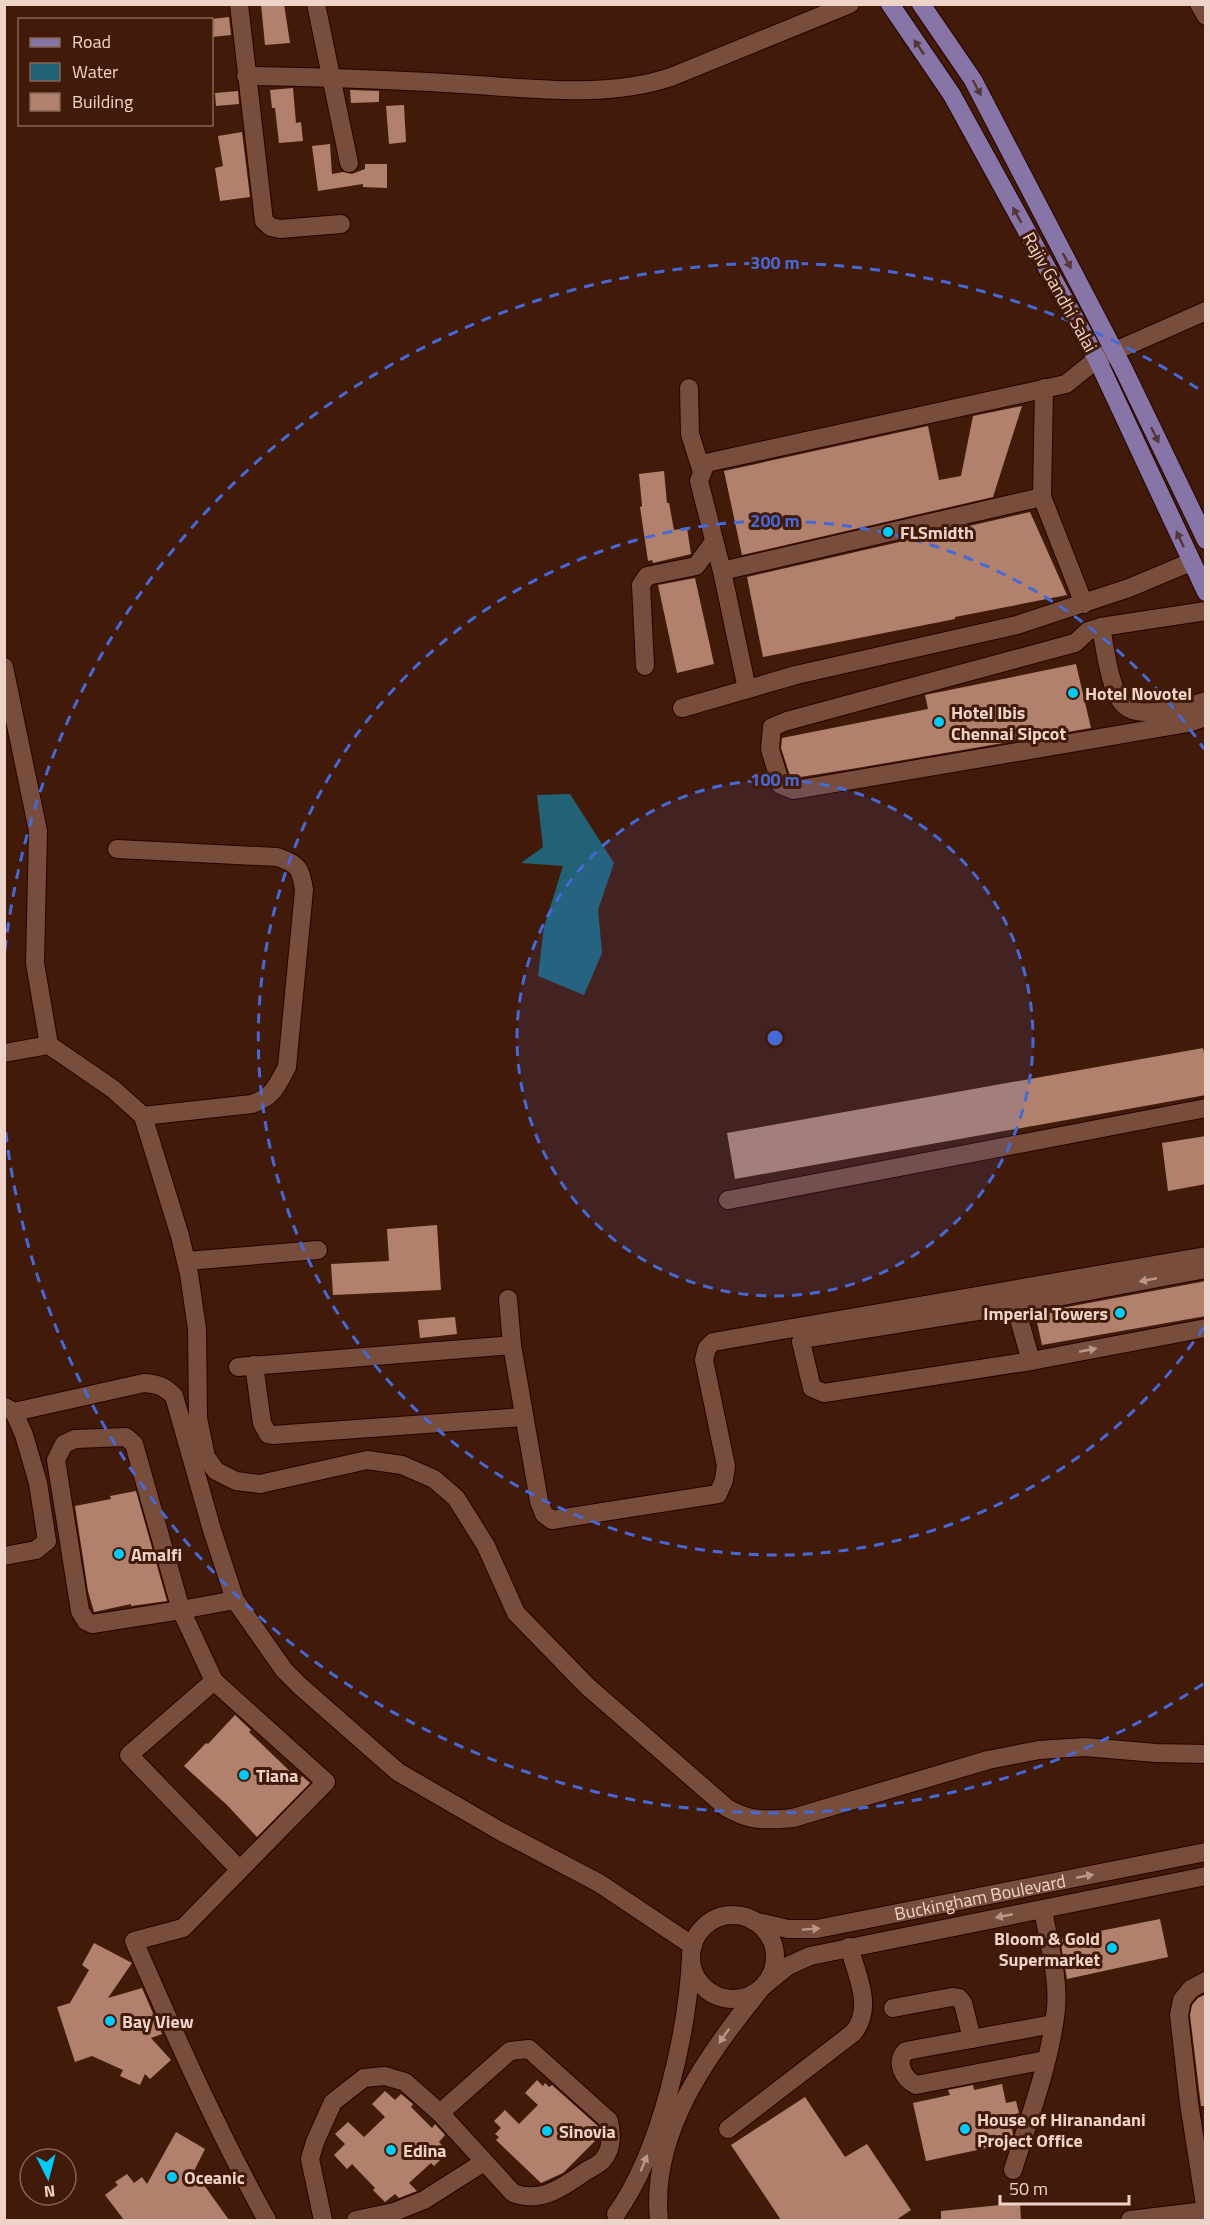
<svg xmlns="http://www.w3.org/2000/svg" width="1210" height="2225" font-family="'Titillium Web',sans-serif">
<rect width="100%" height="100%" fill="#411a09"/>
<!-- water -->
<path fill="#226276" d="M570,794L614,863L598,910L602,953L584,995L538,976L544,927L563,866L521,863L543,847L537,795Z"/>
<!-- building -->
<g fill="#b1816e">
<path d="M261,4H284L290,43L265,45Z"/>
<path d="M229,17L231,35L212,37V19Z"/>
<path d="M293,88L296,123L301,122L303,141L279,143L275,108H272L270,90Z"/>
<path d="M350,90L379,91V102L351,103Z"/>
<path d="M238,91L239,104L216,106L215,93Z"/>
<path d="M404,105L406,142L389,144L386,106Z"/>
<path d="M242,132L250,197L220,201L215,168L223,166L218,136Z"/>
<path d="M330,144L332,174L343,172L352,174L365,169V164H387V188L363,187V184L318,191L312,146Z"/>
<path d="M1022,406L993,497L742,555L724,471L928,426L939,480L961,476L973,416Z"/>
<path d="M664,471L667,503H669L674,530L687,528L691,554L653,563L652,560L648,561L640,507L642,506L639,474Z"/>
<path d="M1030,512L1067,595L955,617V619L763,657L747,577Z"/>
<path d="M695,578L714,664L677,673L658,585Z"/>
<path d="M1076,664L1091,728L857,768L794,778L790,776L781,748L782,738L928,709L925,695Z"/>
<path d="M1203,1048L1206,1063V1095L735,1179L727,1133Z"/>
<path d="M1206,1136V1184L1168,1191L1162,1143Z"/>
<path d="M437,1225L441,1290L333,1295L331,1264L389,1261L387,1229Z"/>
<path d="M1206,1281V1316L1042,1345L1035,1313Z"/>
<path d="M455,1317L457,1334L420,1338L418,1320Z"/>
<path d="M136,1491L167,1601L131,1606V1604L94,1612L88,1591L75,1506L111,1499L110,1496Z"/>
<path d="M235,1715L251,1730L249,1732L299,1780L302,1776L310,1783L257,1837L227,1805L184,1766L206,1743L208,1744Z"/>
<path d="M1160,1919L1168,1957L1067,1979L1060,1939Z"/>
<path d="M94,1943L132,1963L108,1998L142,1988L162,2034L151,2038L171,2060L150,2079L145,2074L140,2085L120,2076L123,2070L92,2056L75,2062L57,2007L70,2003L89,1970L82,1965Z"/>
<path d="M1206,1994V2106H1201L1190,2015L1192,2005L1198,1998Z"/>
<path d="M537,2080L543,2086L545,2083L549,2087L552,2085L599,2127L592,2134L597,2139L563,2173L541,2183L496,2140L499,2137L495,2134L501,2128L494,2121L505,2110L519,2124L538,2105L525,2093Z"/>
<path d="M1002,2084L1006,2103L1016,2101L1019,2113L1009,2116L1013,2134L1010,2143L926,2161L913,2103L950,2095L948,2090L973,2085L974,2090Z"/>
<path d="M385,2091L395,2100L401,2094L413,2104L411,2107L432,2128L435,2124L445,2135L439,2142L442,2145L440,2147L447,2153L434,2166L431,2163L409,2183L417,2191L399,2198L395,2194L385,2202L373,2190L375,2188L352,2164L347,2169L334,2155L345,2144L335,2134L348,2122L364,2137L385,2117L372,2104Z"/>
<path d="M805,2097L845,2157L867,2144L911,2210L896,2220H781L731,2145Z"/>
<path d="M176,2132L205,2149L194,2171L229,2220H124L105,2195L118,2185L115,2182L127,2174L134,2183L142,2177L147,2184Z"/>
<path d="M1020,2203L1021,2220H941V2211Z"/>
</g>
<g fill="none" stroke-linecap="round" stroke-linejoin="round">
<!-- minor casing -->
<g stroke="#250300" stroke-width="20">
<g id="minor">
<path d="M239,4L264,221L271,227L280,229L341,224"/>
<path d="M316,4L349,163"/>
<path d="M1199,4L1206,16"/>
<path d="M246,76C318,77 390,80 462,84C530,88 605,99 671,77L850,4"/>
<path d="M689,388L690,434L702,472"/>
<path d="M1044,388L1042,497L1084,604"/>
<path d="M722,571L1042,497"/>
<path d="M1206,611L1101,627L1088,631L1075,643L787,721L772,727L770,749L781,785L794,790L1188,723L1206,717"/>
<path d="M1101,627C1105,647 1110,693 1125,706C1140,720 1188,707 1206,701"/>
<path d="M645,666L641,585L647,576L696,566L713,543"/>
<path d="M4,667L38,831L35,963L49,1045"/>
<path d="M747,689L722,571L699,481L706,463L1066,384L1097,359L1206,311"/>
<path d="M682,708L796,675L1017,625L1129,588L1191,562"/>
<path d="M117,849L277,857C298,864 301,868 304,890L287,1067C276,1087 274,1096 252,1104L143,1116"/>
<path d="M4,1053L49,1045L113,1089L143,1116L180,1236L189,1274L197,1329L198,1418L206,1457L216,1471L236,1481L260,1484L367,1460L402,1465L434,1479L456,1498L486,1546L516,1613L587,1686L727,1808C752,1822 764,1820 793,1818L988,1760L1039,1750L1085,1747L1156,1753L1206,1754"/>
<path d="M728,1200L1206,1108"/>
<path d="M186,1261L318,1250"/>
<path d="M1206,1269L1015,1305L808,1338L801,1342L812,1388L824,1393L1031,1361L1206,1328"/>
<path d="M508,1299L512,1345L539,1501L544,1514L552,1520L718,1494L724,1480L726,1466L704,1360L707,1348L713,1342L1206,1256"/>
<path d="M1015,1305L1031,1361"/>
<path d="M254,1365L262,1423L268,1434L273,1435L524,1417"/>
<path d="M238,1367L512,1345"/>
<path d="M14,1412L144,1383C158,1384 164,1386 174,1396L212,1530L235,1600L284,1670L300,1686L398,1772L500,1831L599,1883L693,1946"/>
<path d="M126,1437L134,1444L181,1610L92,1624L86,1621L80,1611L56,1460L64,1444L75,1439Z"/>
<path d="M4,1556L36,1550L47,1541L38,1483L24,1435L14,1412L5,1407"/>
<path d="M235,1600L181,1610L214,1681L326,1782L183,1928L134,1941C175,2035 217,2130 267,2220"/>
<path d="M214,1681L129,1755L239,1869"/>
<circle cx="733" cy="1957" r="42"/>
<path id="s1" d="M753,1921L788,1929H817L1206,1852"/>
<path d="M1206,1981L1191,1989L1182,2000L1179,2015L1189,2103L1206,2211"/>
<path d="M762,1987L788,1966L810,1956L1206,1876"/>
<path d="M893,2008L952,1997L959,1998L963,2003L972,2039"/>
<path d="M1046,2060L916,2085C904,2079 894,2062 906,2051L1053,2024"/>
<path d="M728,2129L853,2033C874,2009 857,1975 849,1947"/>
<path d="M1013,2170C1029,2118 1050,2064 1056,2009C1059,1976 1048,1941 1043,1909"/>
<path d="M616,2214C661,2151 687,2035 691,1958"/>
<path d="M323,2220L310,2159L315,2142L333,2102L364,2078L385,2076L405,2082L440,2113L513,2193C540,2204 565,2186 586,2171C591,2168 598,2165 602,2161C612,2150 612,2134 609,2121L529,2049L510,2051L440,2113"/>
<path d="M356,2220L394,2212L424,2200L484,2162"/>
<path d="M659,2220C650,2134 707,2055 759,1991"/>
<path d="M1130,2220L1205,2211"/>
</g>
</g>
<!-- major casing -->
<g stroke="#250300" stroke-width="20">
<g id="major">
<path d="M890,4L952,95L1097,359L1206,592"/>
<path d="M921,4L973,80L1124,370L1206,540"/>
</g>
</g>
<!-- minor -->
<use href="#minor" stroke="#794d3c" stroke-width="18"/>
<!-- major -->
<use href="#major" stroke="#8675a6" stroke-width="18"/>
</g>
<!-- one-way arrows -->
<defs><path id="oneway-solid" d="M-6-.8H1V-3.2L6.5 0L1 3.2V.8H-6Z" transform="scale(1.5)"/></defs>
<g fill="#563538">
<use href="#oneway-solid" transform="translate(919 47) rotate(-124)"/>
<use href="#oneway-solid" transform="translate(977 88) rotate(62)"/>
<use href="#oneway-solid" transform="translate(1017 215) rotate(-119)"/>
<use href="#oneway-solid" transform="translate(1067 261) rotate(62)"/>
<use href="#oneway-solid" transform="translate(1155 435) rotate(64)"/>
<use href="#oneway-solid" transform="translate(1180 539) rotate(-115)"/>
</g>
<g fill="#b9978a">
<use href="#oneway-solid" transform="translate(1148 1280) rotate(169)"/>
<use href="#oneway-solid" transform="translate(1088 1350) rotate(-11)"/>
<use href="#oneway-solid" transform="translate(1085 1876) rotate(-11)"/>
<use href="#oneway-solid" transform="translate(1004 1916) rotate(169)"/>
<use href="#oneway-solid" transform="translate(811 1929) rotate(-4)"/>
<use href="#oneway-solid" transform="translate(724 2036) rotate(125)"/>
<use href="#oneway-solid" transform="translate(644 2163) rotate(-68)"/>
</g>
<!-- distance rings -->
<circle cx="775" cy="1038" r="258" fill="#4769d5" fill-opacity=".12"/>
<g fill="none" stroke="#4769d5" stroke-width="3" stroke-dasharray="10 8">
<circle cx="775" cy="1038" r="258"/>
<path d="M1204 1327A517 517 0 1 1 1204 749"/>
<path d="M1203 1684A775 775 0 0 1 5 1126M5 950A775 775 0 0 1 1203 392"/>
</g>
<!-- markers -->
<g fill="#03cbf9" stroke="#411a09" stroke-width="2">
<circle cx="888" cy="532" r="6"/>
<circle cx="1073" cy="693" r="6"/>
<circle cx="939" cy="722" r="6"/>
<circle cx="1120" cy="1313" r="6"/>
<circle cx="119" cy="1554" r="6"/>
<circle cx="244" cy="1775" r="6"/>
<circle cx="1112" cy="1948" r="6"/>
<circle cx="110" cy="2021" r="6"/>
<circle cx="965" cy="2129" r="6"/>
<circle cx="547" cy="2131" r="6"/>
<circle cx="391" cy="2150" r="6"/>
<circle cx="172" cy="2177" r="6"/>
</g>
<g text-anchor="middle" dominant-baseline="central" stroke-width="6" stroke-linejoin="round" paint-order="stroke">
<!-- street labels -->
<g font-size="18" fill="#eed3c9" stroke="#411a09">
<text transform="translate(1060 292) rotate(61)">Rajiv Gandhi Salai</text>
<text stroke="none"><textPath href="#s1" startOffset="231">Buckingham Boulevard</textPath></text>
</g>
<!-- poi labels -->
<g font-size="18" font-weight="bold" fill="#eed3c9" stroke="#411a09" text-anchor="start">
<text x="900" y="532">FLSmidth</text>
<text x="1085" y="693">Hotel Novotel</text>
<text x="951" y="712">Hotel Ibis<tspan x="951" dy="21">Chennai Sipcot</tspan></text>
<text x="1108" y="1313" text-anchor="end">Imperial Towers</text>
<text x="131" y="1554">Amalfi</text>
<text x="256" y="1775">Tiana</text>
<text x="1100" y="1938" text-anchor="end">Bloom &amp; Gold<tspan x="1100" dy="21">Supermarket</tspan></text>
<text x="122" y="2021">Bay View</text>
<text x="977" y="2119">House of Hiranandani<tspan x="977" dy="21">Project Office</tspan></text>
<text x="559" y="2131">Sinovia</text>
<text x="403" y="2150">Edina</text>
<text x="184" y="2177">Oceanic</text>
</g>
</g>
<circle cx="775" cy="1038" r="9" fill="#4769d5" stroke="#411a09" stroke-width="3"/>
<g font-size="18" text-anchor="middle" font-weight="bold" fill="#4769d5" stroke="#411a09" stroke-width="6" stroke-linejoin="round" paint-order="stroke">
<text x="775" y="269">300 m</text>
<text x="775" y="527">200 m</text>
<text x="775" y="786">100 m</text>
</g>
<!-- border -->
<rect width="1210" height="2225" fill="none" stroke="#eed3c9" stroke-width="12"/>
<!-- legend -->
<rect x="18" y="18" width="195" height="108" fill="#411a09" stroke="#866456" stroke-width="1.5"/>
<rect x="30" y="38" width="30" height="9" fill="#8675a6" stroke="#866456" stroke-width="1.5"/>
<text x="72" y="48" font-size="18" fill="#eed3c9">Road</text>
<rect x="30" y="63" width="30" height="18" fill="#226276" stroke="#866456" stroke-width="1.5"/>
<text x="72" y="78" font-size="18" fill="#eed3c9">Water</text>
<rect x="30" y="93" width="30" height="18" fill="#b1816e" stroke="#866456" stroke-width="1.5"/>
<text x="72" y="108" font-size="18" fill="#eed3c9">Building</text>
<!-- north arrow -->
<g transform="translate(48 2177) rotate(174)"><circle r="28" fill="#411a09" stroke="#866456" stroke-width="1.5"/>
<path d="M0-4.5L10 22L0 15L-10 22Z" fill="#03cbf9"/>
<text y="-9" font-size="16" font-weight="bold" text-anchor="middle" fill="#eed3c9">N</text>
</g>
<!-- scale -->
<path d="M1000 2195v9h129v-9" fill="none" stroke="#eed3c9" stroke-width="3"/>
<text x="1009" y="2195" font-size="18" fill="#eed3c9" stroke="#411a09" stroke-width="4.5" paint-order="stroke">50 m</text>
</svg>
